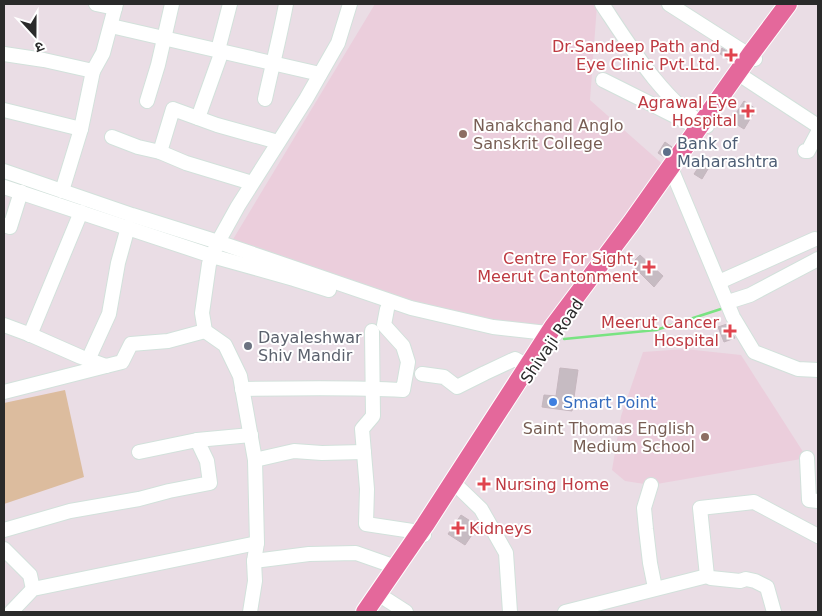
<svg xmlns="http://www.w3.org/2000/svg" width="822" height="616" font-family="'DejaVu Sans','Noto Sans Devanagari',sans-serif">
<rect width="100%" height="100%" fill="#eadde5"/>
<!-- education -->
<g fill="#ebcedc">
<path d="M375,4H594L597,5L590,100L667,168L550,326L492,322L405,303L232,241Z"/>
<path d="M685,349L741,355L807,458L651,485L625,481L612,470L621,416L643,352Z"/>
</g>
<!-- green -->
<path fill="#dcbc9e" d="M65,390L84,477L4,504V403Z"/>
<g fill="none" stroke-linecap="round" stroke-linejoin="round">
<!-- stream -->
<g stroke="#79e382" stroke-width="2.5">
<path d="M186,239L211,248"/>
<path d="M219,250L235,255"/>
<path d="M564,339L656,330L724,308"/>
</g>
</g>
<!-- building -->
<g fill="#c6bbc2" stroke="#c6b7bf">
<path d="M722,48L735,56L731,62L719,53Z"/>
<path d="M744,101L756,109L744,129L731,121Z"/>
<path d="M665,142L672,147L664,157L658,153Z"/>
<path d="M700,165L708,169L702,179L694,174Z"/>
<path d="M640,255L663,276L654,287L631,264Z"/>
<path d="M727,324L735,338L724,342L718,327Z"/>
<path d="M560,368L578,370L572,411L542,407L544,395L556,396Z"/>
<path d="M461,515L478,526L465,545L448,534Z"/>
</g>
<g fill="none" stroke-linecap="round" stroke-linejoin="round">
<!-- minor casing -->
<g stroke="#d2e1db" stroke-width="16">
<g id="minor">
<path d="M96,4L115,8"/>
<path d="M602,4C628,43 665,104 707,126"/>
<path d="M669,4L755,59"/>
<path d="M111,26L320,74"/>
<path d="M218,50L230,4"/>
<path d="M4,54L44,60L93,71L103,53L116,4"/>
<path d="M737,73L818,126"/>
<path d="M603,80L695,126"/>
<path d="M265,99C272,67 280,36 286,4"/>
<path d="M147,101L158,65L172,4"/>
<path d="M4,110L81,129"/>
<path d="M198,118L222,51"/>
<path d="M112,137L138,147L160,152L186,163L252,183"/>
<path d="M805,151H808L818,132"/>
<path d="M160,152L173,109L217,125L278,142"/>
<path d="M668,170L673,173L733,317L754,352L798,369L818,370"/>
<path d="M4,171L132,215L218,242L411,308L493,327L556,334"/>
<path d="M4,187L212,256L294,279L329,290"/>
<path d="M62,191L81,129L93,71"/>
<path d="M4,225L10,227L21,192"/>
<path d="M719,282L815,239"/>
<path d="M728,302L750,295L818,259"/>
<path d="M4,325L31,335L81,357L106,366L122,362L131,344L168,341L205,331"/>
<path d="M372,331L373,416L362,429L367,489L366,524L419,532L424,535"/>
<path d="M30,335L81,212"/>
<path d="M88,360L109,314L118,263L128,227"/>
<path d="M422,374L444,377L457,387L485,373L515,359L528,366"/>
<path d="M242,389C296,388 350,387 403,390L408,362L403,346L384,325L387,309"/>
<path d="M4,392L106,366"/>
<path d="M139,452L197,440"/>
<path d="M807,458L809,500L818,501"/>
<path d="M255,460L294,451L322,453L364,452"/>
<path d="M453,482L481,509L506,553L510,612"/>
<path d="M651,485L644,508L646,529L650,563L655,588"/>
<path d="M4,530L70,511L139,499L169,491L210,483L207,461L197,440L251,435"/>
<path d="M4,549L30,575L33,589"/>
<path d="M254,561L309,554L356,553L396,567"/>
<path d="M707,576L711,578L740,581L746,579L755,581L767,587L774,612"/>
<path d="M378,594L406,612"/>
<path d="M11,612L33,589L257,543"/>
<path d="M250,612L255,581L254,561L257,543L255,460L240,376L225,345L205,331L202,313L209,264L218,242L238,206L306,99L338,43L350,4"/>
<path d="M565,612L707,576L700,508L754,502L818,536"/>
</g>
</g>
<!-- major casing -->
<g stroke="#fff" stroke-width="20">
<path id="major" d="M365,612L425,525L553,327L631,223L750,55L788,4"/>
</g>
<!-- minor -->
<use href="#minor" stroke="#fff" stroke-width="14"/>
<!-- major -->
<use href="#major" stroke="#e4689b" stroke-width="18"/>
</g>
<!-- markers -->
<g fill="#e0444e" stroke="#fff" stroke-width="2">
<path d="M728.5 47.5h5v5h5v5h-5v5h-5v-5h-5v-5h5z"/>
<path d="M745.5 103.5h5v5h5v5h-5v5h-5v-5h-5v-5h5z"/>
<path d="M646.5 259.5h5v5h5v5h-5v5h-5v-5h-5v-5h5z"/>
<path d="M727.5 323.5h5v5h5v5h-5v5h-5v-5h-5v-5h5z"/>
<path d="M481.5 476.5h5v5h5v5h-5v5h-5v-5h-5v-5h5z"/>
<path d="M455.5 520.5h5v5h5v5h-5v5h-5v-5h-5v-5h5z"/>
</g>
<g fill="#8d6e63" stroke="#fff" stroke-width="2">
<circle cx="463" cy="134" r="5"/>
<circle cx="705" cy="437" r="5"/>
</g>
<circle fill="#5c6f8a" stroke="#fff" stroke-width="2" cx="667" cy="152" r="5"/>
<circle fill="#6b7280" stroke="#fff" stroke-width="2" cx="248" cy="346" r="5"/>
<circle fill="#3f7fe0" stroke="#fff" stroke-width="2" cx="553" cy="402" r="5"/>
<g text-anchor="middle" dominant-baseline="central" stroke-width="4" stroke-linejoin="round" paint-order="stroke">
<!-- health labels -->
<g font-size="16" fill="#be3a42" stroke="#fff" text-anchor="end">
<text x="720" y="46">Dr.Sandeep Path and<tspan x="720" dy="18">Eye Clinic Pvt.Ltd.</tspan></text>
<text x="737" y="102">Agrawal Eye<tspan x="737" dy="18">Hospital</tspan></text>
<text x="638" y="258">Centre For Sight,<tspan x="638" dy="18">Meerut Cantonment</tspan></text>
<text x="719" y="322">Meerut Cancer<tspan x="719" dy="18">Hospital</tspan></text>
<text x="495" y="484" text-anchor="start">Nursing Home</text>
<text x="469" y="528" text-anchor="start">Kidneys</text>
</g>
<!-- education labels -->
<g font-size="16" fill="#785e54" stroke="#fff" text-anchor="start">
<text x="473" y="125">Nanakchand Anglo<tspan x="473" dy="18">Sanskrit College</tspan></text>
<text x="695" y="428" text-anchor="end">Saint Thomas English<tspan x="695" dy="18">Medium School</tspan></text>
</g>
<!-- service labels -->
<g font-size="16" fill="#4e5e75" stroke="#fff" text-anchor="start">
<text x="677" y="143">Bank of<tspan x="677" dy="18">Maharashtra</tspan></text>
</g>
<!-- worship labels -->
<g font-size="16" fill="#5b616d" stroke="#fff" text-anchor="start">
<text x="258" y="337">Dayaleshwar<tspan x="258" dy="18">Shiv Mandir</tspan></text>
</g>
<!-- street labels -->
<g font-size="16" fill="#2a2a2a" stroke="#fff">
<text transform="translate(552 341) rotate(-56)">Shivaji Road</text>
</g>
<!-- shop labels -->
<g font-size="16" fill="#366cbe" stroke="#fff" text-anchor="start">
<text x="563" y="402">Smart Point</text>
</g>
</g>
<!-- border -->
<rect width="822" height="616" fill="none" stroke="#2a2a2a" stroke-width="10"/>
<!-- north arrow -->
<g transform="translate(35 35) rotate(159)" stroke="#ffffff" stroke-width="4" paint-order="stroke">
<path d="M0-4L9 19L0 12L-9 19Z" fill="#2a2a2a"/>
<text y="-8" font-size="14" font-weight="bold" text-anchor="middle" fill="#2a2a2a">उ</text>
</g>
</svg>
